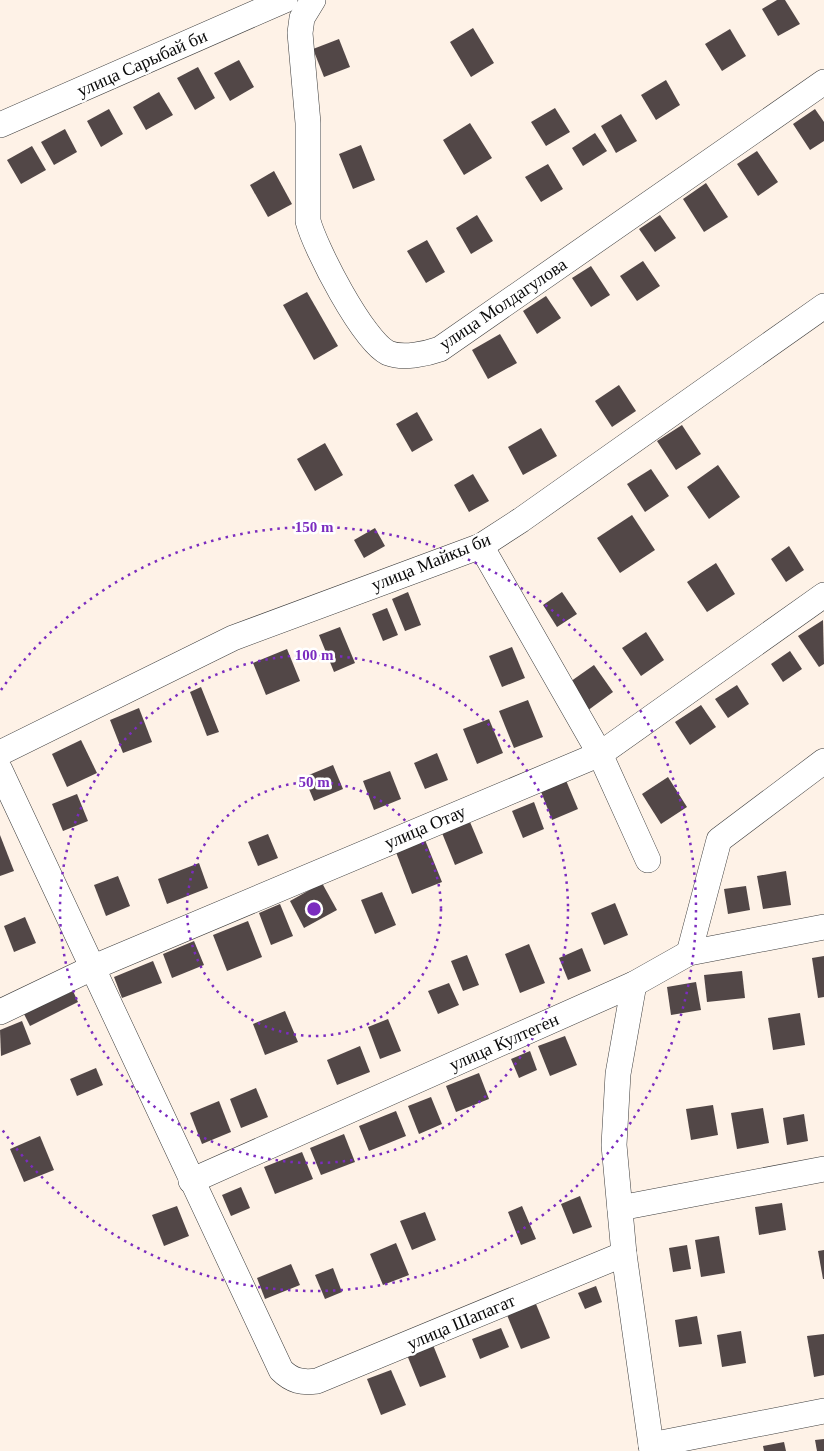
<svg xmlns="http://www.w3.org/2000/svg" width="824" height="1451" font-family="Georgia,serif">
<rect width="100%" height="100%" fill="#fef2e7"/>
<!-- building -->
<g fill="#524747">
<path d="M777,0H785L800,24L778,36L762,9Z"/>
<path d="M473,28L494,63L471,77L450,42Z"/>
<path d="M730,29L746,56L722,71L705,44Z"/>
<path d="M339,39L350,67L324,77L313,49Z"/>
<path d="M239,60L254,87L230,101L214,73Z"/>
<path d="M198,67L215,98L195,110L177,78Z"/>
<path d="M666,80L680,105L656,120L641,95Z"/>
<path d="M159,92L173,115L146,130L133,107Z"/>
<path d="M555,108L570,132L546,146L531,122Z"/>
<path d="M109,109L123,134L101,147L87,121Z"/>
<path d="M815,109L824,122V141L810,150L793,124Z"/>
<path d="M621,114L637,141L616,153L601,126Z"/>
<path d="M470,123L492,158L464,175L443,140Z"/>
<path d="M65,129L77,152L54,165L41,142Z"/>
<path d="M595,133L607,151L583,166L572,148Z"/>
<path d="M361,145L375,180L353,189L339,154Z"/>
<path d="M32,146L46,170L21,184L7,160Z"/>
<path d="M757,151L778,182L758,196L737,164Z"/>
<path d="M548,164L563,189L541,202L525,177Z"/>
<path d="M274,171L292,204L268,217L250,185Z"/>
<path d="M706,183L728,217L704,232L683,199Z"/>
<path d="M477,215L493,241L471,254L456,228Z"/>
<path d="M660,215L676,238L655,252L639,229Z"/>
<path d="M427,240L445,272L426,283L407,251Z"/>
<path d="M643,261L660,286L637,301L620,276Z"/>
<path d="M591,266L610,295L591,307L572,278Z"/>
<path d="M307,292L338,346L314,360L283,305Z"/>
<path d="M546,296L561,318L537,334L523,311Z"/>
<path d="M500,334L517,363L488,379L472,350Z"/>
<path d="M619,385L636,411L612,427L595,401Z"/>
<path d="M417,412L433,440L412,452L396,424Z"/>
<path d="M682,425L701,454L676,470L657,441Z"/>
<path d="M541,428L557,456L523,475L508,447Z"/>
<path d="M325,443L343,475L315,491L297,459Z"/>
<path d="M718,465L740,497L709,519L687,487Z"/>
<path d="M651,469L669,496L645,512L627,484Z"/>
<path d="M473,474L489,501L469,512L454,485Z"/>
<path d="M632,515L655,550L620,573L597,538Z"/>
<path d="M375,528L385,546L364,558L354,540Z"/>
<path d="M789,546L804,570L786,582L771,559Z"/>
<path d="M716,563L735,594L707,612L687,582Z"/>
<path d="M408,592L421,625L405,631L392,599Z"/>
<path d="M562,592L577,614L557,627L543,605Z"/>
<path d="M387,608L398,635L383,641L372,614Z"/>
<path d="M823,620L824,664L819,667L798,636Z"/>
<path d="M340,627L355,663L334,672L319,635Z"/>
<path d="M646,632L664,660L641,676L622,648Z"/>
<path d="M512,647L525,678L502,687L489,656Z"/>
<path d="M287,649L300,681L266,695L253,663Z"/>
<path d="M790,651L802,669L783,682L771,664Z"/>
<path d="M594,665L613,692L587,711L567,684Z"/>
<path d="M737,685L749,704L728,718L715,699Z"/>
<path d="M201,687L219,732L207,736L190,692Z"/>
<path d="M528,700L543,737L514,748L499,711Z"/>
<path d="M701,705L716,727L690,745L675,722Z"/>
<path d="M139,708L152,742L123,753L110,720Z"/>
<path d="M489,719L503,753L477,764L463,729Z"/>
<path d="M81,740L97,773L67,787L52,754Z"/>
<path d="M437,753L448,780L425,789L414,763Z"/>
<path d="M333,765L343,789L314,801L304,777Z"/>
<path d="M390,771L401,799L374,810L363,781Z"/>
<path d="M668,777L687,807L661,824L642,794Z"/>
<path d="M565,778L578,809L552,820L540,789Z"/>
<path d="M77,794L88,821L63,831L52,804Z"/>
<path d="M534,802L544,829L523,838L512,811Z"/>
<path d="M470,822L483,853L455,865L442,833Z"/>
<path d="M268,834L278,858L258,866L248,842Z"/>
<path d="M0,835L14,871L0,876Z"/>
<path d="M423,835L442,882L412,894L394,847Z"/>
<path d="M199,863L208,888L167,904L158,879Z"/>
<path d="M786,871L791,905L763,909L757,876Z"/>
<path d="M118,876L130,906L106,916L94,885Z"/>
<path d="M322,883L337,910L304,928L290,901Z"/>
<path d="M746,886L750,910L728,914L724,889Z"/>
<path d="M382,892L396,925L375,934L361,900Z"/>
<path d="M615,903L628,935L604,945L591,913Z"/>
<path d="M280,904L293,936L271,945L259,913Z"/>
<path d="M25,917L36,943L14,952L4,926Z"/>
<path d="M248,921L262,957L227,971L213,935Z"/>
<path d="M194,941L204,965L172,978L163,954Z"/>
<path d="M529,944L545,983L520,993L505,954Z"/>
<path d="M582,948L591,971L568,980L559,958Z"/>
<path d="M467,955L479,985L463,991L451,961Z"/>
<path d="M824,956V997L818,998L812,958Z"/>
<path d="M153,961L162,983L122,998L114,977Z"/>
<path d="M742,971L745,998L707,1002L704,975Z"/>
<path d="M696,982L701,1010L671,1015L667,987Z"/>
<path d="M449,983L459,1005L438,1014L428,991Z"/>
<path d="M73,991L78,1002L30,1026L24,1014Z"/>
<path d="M285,1011L298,1042L265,1055L253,1024Z"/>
<path d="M800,1013L805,1045L773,1050L768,1018Z"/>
<path d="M388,1019L401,1051L380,1059L368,1027Z"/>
<path d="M22,1021L31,1044L1,1056L0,1030Z"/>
<path d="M565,1036L577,1065L550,1076L538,1046Z"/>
<path d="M360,1046L370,1072L337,1085L327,1060Z"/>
<path d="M530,1051L537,1070L519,1078L511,1059Z"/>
<path d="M96,1068L103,1085L77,1096L70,1079Z"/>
<path d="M479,1073L489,1099L456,1112L446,1086Z"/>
<path d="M256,1088L268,1117L241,1128L230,1099Z"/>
<path d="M431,1097L442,1124L419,1134L408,1106Z"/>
<path d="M219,1101L231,1132L202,1144L190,1113Z"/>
<path d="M713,1105L718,1135L691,1140L686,1109Z"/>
<path d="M763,1108L769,1143L737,1149L731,1113Z"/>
<path d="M396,1111L406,1136L369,1151L359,1126Z"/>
<path d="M804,1114L808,1141L787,1145L783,1118Z"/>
<path d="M344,1134L355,1162L321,1175L310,1148Z"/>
<path d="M40,1136L54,1170L24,1182L10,1149Z"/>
<path d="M302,1152L313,1179L275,1194L264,1167Z"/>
<path d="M241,1187L250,1208L231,1216L222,1195Z"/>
<path d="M580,1196L592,1227L573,1234L561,1204Z"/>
<path d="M782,1203L786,1230L759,1235L755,1207Z"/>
<path d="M177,1206L189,1236L164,1246L152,1215Z"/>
<path d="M522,1206L536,1239L521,1245L508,1212Z"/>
<path d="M425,1212L436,1240L412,1250L400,1221Z"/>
<path d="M719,1236L725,1273L701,1277L695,1240Z"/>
<path d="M396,1243L409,1275L383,1285L370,1254Z"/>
<path d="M687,1245L691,1269L673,1272L669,1248Z"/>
<path d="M824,1250V1279H823L818,1251Z"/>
<path d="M291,1264L300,1285L265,1299L257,1278Z"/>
<path d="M333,1268L342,1292L325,1299L315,1275Z"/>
<path d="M596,1286L602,1302L585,1309L578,1293Z"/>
<path d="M536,1304L550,1338L521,1349L507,1315Z"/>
<path d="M697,1316L702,1344L679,1347L675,1320Z"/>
<path d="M501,1328L509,1347L480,1359L472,1339Z"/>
<path d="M741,1331L746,1363L722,1367L717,1335Z"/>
<path d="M824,1334V1375L814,1377L807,1336Z"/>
<path d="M433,1345L446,1377L420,1387L407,1355Z"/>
<path d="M391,1370L406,1405L381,1415L367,1379Z"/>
<path d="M824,1439V1451H817L815,1440Z"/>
<path d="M784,1442L786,1451H764L763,1446Z"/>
</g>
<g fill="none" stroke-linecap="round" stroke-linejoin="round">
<!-- minor casing -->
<g stroke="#3d3d3d" stroke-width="26">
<g id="minor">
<path d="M313,0L302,18L300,33L308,123V221C315,248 363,341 388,353C403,359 426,354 440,349L824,82"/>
<path d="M0,125L285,0"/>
<path d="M481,546L600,754L648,860"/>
<path d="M0,753L233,638L481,546L521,520L824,306"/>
<path d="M0,770C95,969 186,1171 281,1370C292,1381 302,1383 317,1381L624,1254"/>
<path d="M689,953L719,840L824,761"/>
<path d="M634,984L618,1074L614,1145L624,1254L651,1445"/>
<path d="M0,1012L94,967L600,754L824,595"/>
<path d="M191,1181L634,984L689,953L824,927"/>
<path d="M620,1208L824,1169"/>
<path d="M652,1451L651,1445L824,1411"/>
</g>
</g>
<!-- minor -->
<use href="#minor" stroke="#fff" stroke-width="25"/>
</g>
<!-- distance rings -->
<g fill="none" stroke="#7b2cbf" stroke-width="2.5" stroke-dasharray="2.5 5">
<circle cx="314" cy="909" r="127"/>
<circle cx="314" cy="909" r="254"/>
<path d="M1 690A382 382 0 1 1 1 1128"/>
</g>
<g text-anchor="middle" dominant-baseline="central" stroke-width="5" stroke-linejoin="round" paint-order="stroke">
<!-- street labels -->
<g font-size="18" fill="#0a0a0a" stroke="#fff">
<text transform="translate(142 63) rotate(-24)">улица Сарыбай би</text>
<text transform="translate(503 304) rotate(-34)">улица Молдагулова</text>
<text transform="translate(431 562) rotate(-22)">улица Майкы би</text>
<text transform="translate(425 827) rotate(-23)">улица Отау</text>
<text transform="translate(504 1042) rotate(-24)">улица Култеген</text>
<text transform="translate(461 1322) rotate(-23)">улица Шапагат</text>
</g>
</g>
<circle cx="314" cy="909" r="8" fill="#7b2cbf" stroke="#fff" stroke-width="2.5"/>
<g font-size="15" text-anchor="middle" font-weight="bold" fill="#7b2cbf" stroke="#fff" stroke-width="5" stroke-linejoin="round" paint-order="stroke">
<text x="314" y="532">150 m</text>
<text x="314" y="660">100 m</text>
<text x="314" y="787">50 m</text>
</g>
</svg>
